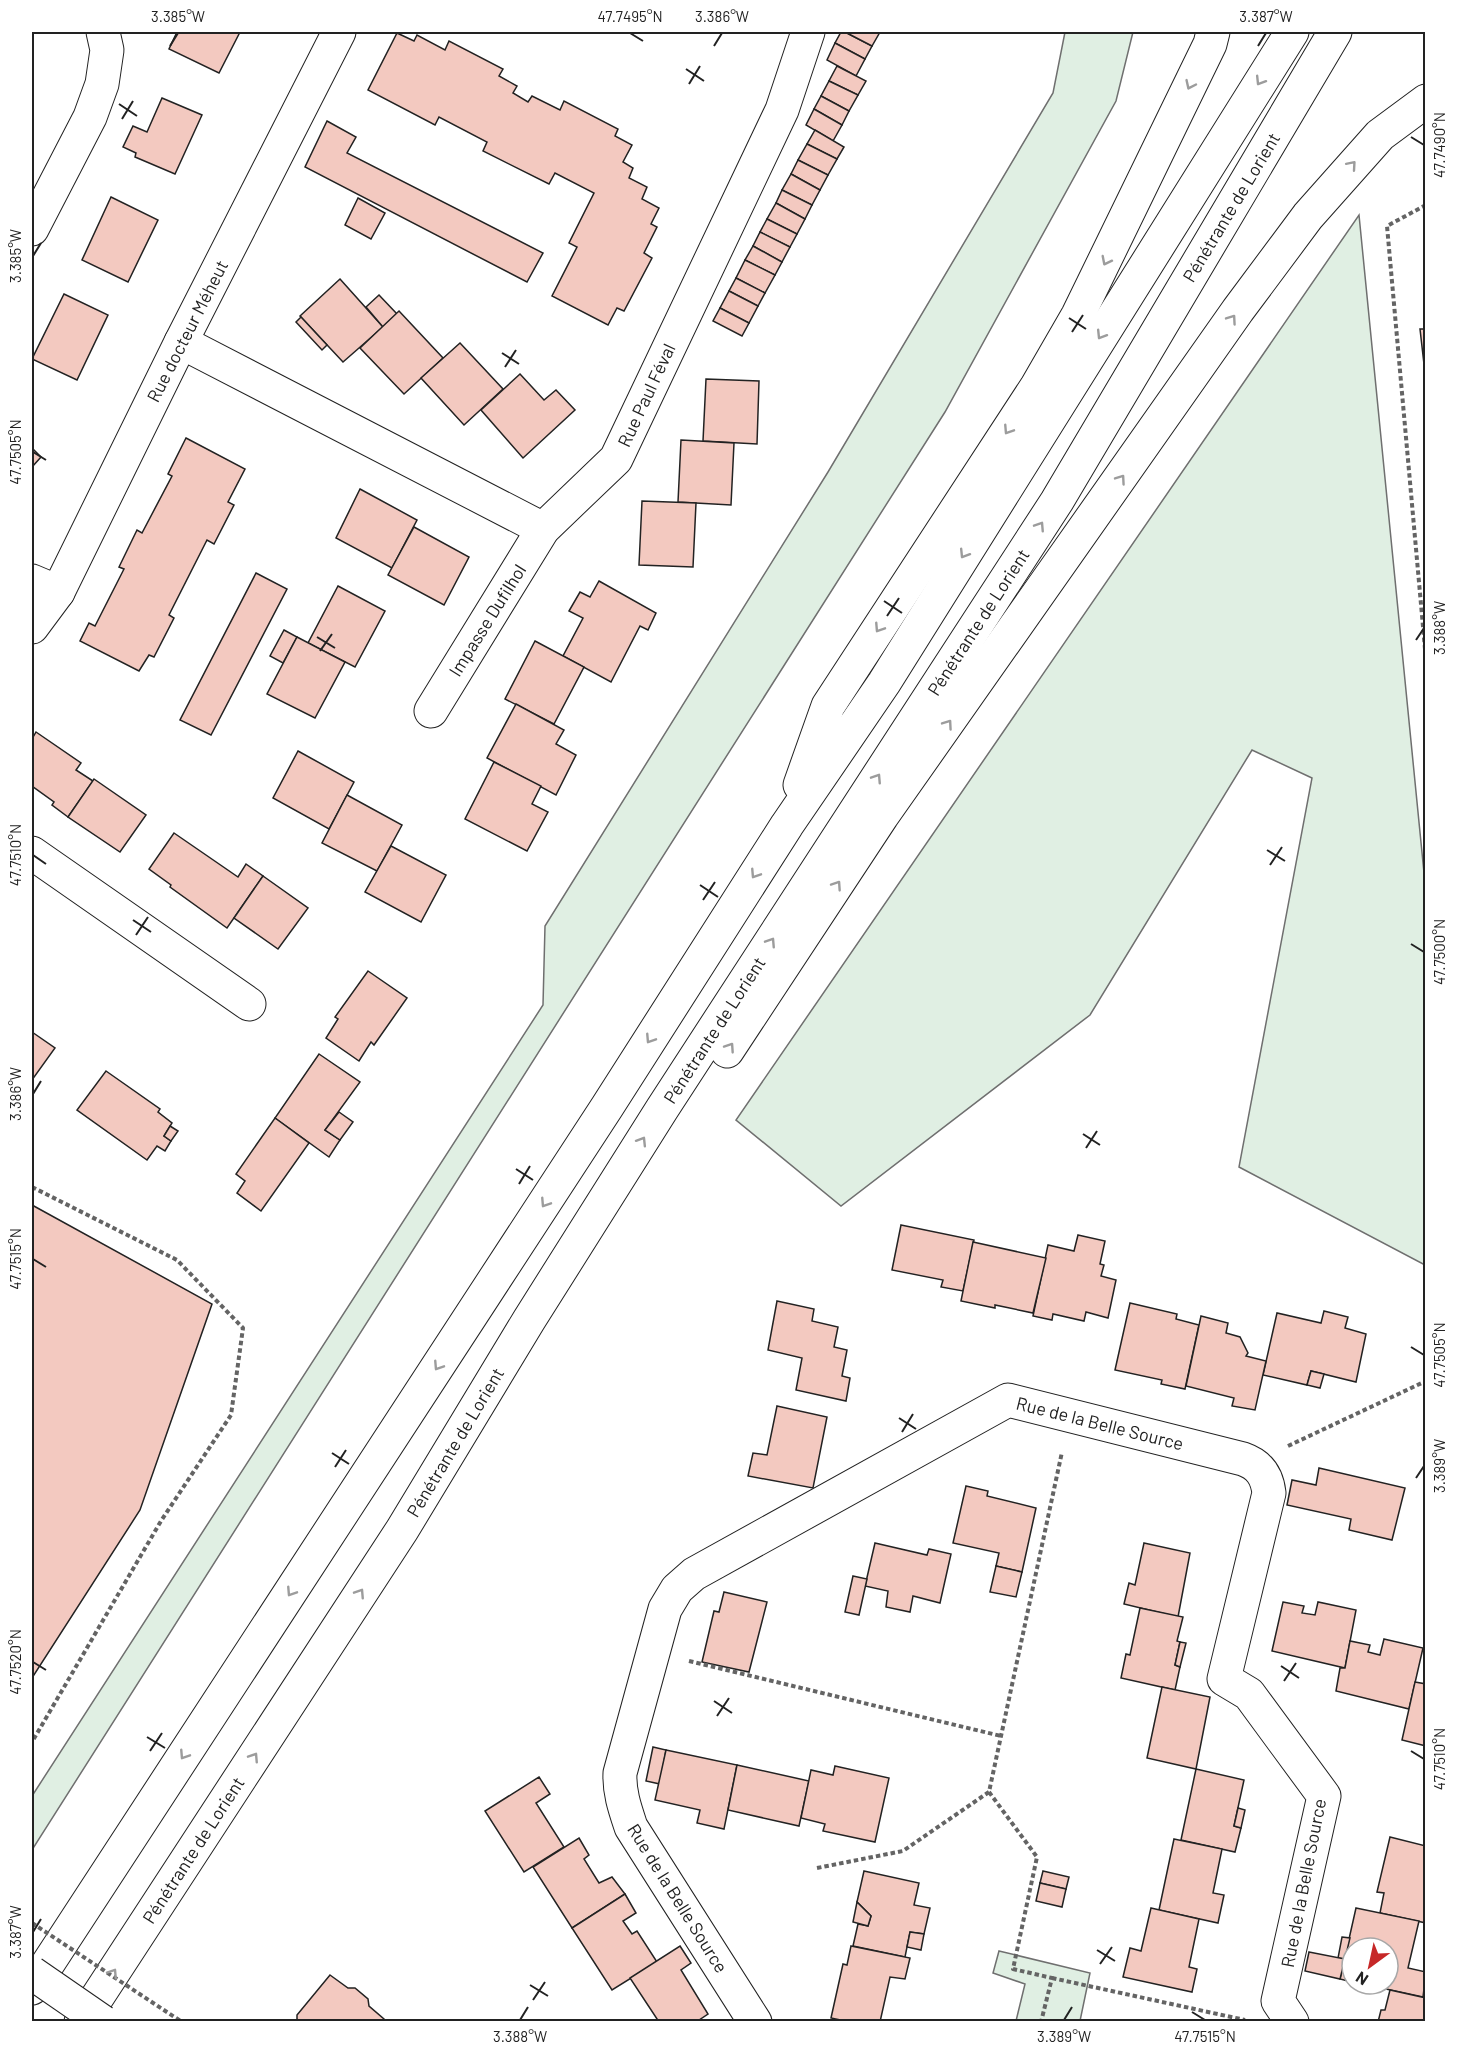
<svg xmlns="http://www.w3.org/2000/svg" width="1457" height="2053" font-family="Barlow,sans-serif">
<rect width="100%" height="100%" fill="#fff"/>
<!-- green -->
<g fill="#e0efe3" stroke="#6f6f6f" stroke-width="1.5">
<path d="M1065,32H1133L1116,101L945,412L32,1850V1796L543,1005L545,926L828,472L1053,93Z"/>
<path d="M1359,215L1425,883V1265L1239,1167L1312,778L1252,750L1090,1015L841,1206L736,1120Z"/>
<path d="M999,1951L1090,1973L1080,2021H1016L1025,1984L993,1973Z"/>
</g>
<!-- building -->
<g fill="#f3c9c0" stroke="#222" stroke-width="1.5">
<path d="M177,32H240L219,73L169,49Z"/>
<path d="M841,32H845L872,46L865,59L835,43Z"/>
<path d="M845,32H880L872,46Z"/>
<path d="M397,33L414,41L417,35L445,50L449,41L503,69L499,76L517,86L513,93L528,102L532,96L560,110L564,101L618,129L615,136L632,145L623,162L633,168L629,178L647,187L642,199L659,208L651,224L657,227L644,253L652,258L624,311L617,308L608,325L552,296L577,247L569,243L594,193L555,173L549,184L483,151L487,142L439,117L435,125L368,90Z"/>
<path d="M835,43L865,59L856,76L827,60Z"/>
<path d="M837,66L866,81L858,95L829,81Z"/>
<path d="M829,81L858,95L849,111L821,96Z"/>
<path d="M821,96L849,111L842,125L814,109Z"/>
<path d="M162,98L202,115L175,174L135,157L136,153L123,147L133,126L147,132Z"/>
<path d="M814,109L842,125L833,141L806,125Z"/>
<path d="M327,121L356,137L347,153L543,253L527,282L305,167Z"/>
<path d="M815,130L844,147L837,159L807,144Z"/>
<path d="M807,144L837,159L828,175L798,160Z"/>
<path d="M798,160L828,175L820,190L791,174Z"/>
<path d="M791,174L820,190L812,205L782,190Z"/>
<path d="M782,190L812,205L805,219L776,203Z"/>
<path d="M111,197L158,220L128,282L82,260Z"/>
<path d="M358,198L385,213L371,239L345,225Z"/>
<path d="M776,203L805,219L797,234L767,219Z"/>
<path d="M767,219L797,234L790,247L760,232Z"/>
<path d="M760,232L790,247L782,262L753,246Z"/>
<path d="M753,246L782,262L775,275L745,260Z"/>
<path d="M745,260L775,275L765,293L736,278Z"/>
<path d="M736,278L765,293L758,306L729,291Z"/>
<path d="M340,279L383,327L343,362L300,316Z"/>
<path d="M729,291L758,306L749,323L720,308Z"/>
<path d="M64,294L108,315L77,380L32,359Z"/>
<path d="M379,295L397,314L383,327L366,307Z"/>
<path d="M720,308L749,323L742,336L713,321Z"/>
<path d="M399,311L443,358L404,394L360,348Z"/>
<path d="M301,317L327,345L322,350L296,322Z"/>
<path d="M1420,329H1426V382Z"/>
<path d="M460,343L503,389L464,425L421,378Z"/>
<path d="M520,374L544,400L556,390L575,410L523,458L481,410Z"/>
<path d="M706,379L759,381L757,444L703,441Z"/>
<path d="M186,438L245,469L228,502L234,505L214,544L207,540L169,615L174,618L154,657L149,655L139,671L80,641L89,623L95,626L124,569L119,567L137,530L142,533L172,476L168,474Z"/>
<path d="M681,440L734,443L731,505L678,502Z"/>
<path d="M32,448L41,457L32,467Z"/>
<path d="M360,489L417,520L392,568L336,538Z"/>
<path d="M642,501L696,503L693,567L639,565Z"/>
<path d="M414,527L469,557L444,605L388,575Z"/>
<path d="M256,573L287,589L211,735L180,720Z"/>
<path d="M599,581L656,613L648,630L640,626L611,682L563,656L583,618L569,611L580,592L590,597Z"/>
<path d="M338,586L385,611L355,667L308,643Z"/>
<path d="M284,630L297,637L283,663L270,656Z"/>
<path d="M297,637L345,662L315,718L267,694Z"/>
<path d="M535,641L584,667L554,724L505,699Z"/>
<path d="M516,704L564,730L556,744L576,755L556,795L487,758Z"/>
<path d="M36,732L81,763L76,770L93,781L68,817L52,805L54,802L32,786V739Z"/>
<path d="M298,751L354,782L329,829L273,798Z"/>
<path d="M494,762L541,786L532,804L548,812L527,851L465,819Z"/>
<path d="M94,779L146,815L120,852L68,817Z"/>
<path d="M347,795L402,825L377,871L322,843Z"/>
<path d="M174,833L238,877L246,864L263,876L227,928L170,887L171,885L149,869Z"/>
<path d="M391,846L446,875L421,922L365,892Z"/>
<path d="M263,876L308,908L278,949L234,918Z"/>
<path d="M368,971L407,998L374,1045L371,1042L359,1061L326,1038L338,1019L335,1017Z"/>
<path d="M32,1032L55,1048L32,1080Z"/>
<path d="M319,1054L360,1082L325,1130L340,1140L329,1157L275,1118Z"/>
<path d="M106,1071L160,1109L158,1112L172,1123L164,1136L171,1141L165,1151L157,1146L147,1160L77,1110Z"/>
<path d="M339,1112L353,1122L340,1140L325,1130Z"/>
<path d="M275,1118L309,1143L261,1211L237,1193L245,1181L236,1174Z"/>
<path d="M170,1126L178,1131L171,1141L164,1136Z"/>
<path d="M32,1205L212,1304L140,1510L32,1678Z"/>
<path d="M901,1225L974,1240L963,1291L941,1287L943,1280L892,1270Z"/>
<path d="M1078,1235L1105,1241L1100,1264L1104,1265L1101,1276L1116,1280L1108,1318L1086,1312L1084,1321L1053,1314L1052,1320L1033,1316L1048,1245L1074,1251Z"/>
<path d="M973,1242L1046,1258L1033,1313L995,1305V1308L961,1301Z"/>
<path d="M777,1301L814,1309L812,1321L838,1327L834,1347L847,1350L842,1376L850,1378L846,1401L796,1390L802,1358L768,1350Z"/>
<path d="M1130,1303L1177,1314L1176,1319L1199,1325L1185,1389L1161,1384L1162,1380L1115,1370Z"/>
<path d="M1324,1311L1348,1317L1345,1328L1366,1334L1356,1382L1311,1371L1307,1385L1263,1375L1277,1313L1321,1323Z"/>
<path d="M1201,1316L1228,1323L1226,1333L1240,1337L1248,1353L1246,1356L1266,1361L1255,1410L1232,1406L1234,1398L1186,1386Z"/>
<path d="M1311,1371L1324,1374L1320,1388L1307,1385Z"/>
<path d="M777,1406L827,1417L813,1488L748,1476L753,1453L767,1455Z"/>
<path d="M1319,1468L1405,1488L1392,1540L1349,1530L1351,1519L1287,1505L1292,1480L1316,1485Z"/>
<path d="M966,1486L988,1491L987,1496L1036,1508L1022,1572L996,1566L999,1553L953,1543Z"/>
<path d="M875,1543L927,1555L929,1549L951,1554L940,1603L913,1596L910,1612L886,1607L888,1591L865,1586Z"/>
<path d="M1144,1543L1190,1553L1178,1617L1124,1604L1129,1583L1135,1585Z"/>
<path d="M996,1566L1022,1572L1016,1597L990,1592Z"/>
<path d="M853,1576L867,1579L859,1615L845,1612Z"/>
<path d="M724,1592L767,1602L749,1672L702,1662L714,1611L719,1612Z"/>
<path d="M1283,1602L1304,1606L1302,1613L1315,1615L1318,1602L1356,1610L1345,1668L1272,1651Z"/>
<path d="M1140,1608L1183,1617L1177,1641L1180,1642L1175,1665L1180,1667L1175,1690L1121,1678L1126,1654L1130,1655Z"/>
<path d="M1384,1639L1423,1648L1409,1709L1336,1691L1340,1668H1345L1350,1641L1370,1645L1368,1652L1380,1655Z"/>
<path d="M1180,1642L1186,1643L1180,1667L1175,1665Z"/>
<path d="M1415,1682L1426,1684V1746L1402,1740Z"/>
<path d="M1162,1687L1210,1697L1196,1769L1147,1758Z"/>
<path d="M653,1747L666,1750L660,1784L646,1781Z"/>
<path d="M666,1750L737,1765L724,1829L697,1823L700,1810L655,1800Z"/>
<path d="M737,1765L809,1781L799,1826L728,1810Z"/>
<path d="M835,1766L889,1778L875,1842L823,1831L825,1824L801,1818L811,1770L833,1775Z"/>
<path d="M1196,1769L1244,1780L1234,1826L1241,1828L1235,1852L1181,1840Z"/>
<path d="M539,1777L550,1794L536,1803L564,1847L524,1872L485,1811Z"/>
<path d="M1238,1808L1245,1810L1241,1828L1234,1826Z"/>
<path d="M1390,1837L1426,1846V1923L1380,1913L1384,1893L1377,1892Z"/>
<path d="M579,1838L589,1855L584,1859L599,1883L612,1877L625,1894L572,1928L533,1867Z"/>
<path d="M1174,1839L1222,1849L1213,1893L1224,1895L1218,1923L1159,1910Z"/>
<path d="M864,1871L919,1883L914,1905L930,1908L924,1934L910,1932L905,1957L853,1946L858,1924L868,1926L871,1916L857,1902Z"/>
<path d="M1043,1871L1069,1877L1066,1889L1040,1883Z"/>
<path d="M1040,1883L1066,1889L1062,1907L1036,1901Z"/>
<path d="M625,1894L636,1913L623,1921L632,1934L637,1931L657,1962L612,1990L572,1928Z"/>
<path d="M857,1902L871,1916L868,1926L853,1922Z"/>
<path d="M1151,1908L1199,1919L1189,1967L1197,1969L1192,1992L1123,1977L1130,1948L1141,1951Z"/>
<path d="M1356,1908L1419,1921L1408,1968L1426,1972L1423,1997L1363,1984H1388V1948H1352V1982L1340,1979Z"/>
<path d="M910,1932L924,1934L921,1950L907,1947Z"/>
<path d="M1342,1937L1350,1938L1345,1959L1338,1958Z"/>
<path d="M680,1946L691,1963L681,1970L708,2014L696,2022H659L630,1978Z"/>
<path d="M851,1946L910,1958L905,1979L890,1977L880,2022H850L831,2018L843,1964L847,1965Z"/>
<path d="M1309,1952L1345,1959L1340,1979L1305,1971Z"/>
<path d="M330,1975L348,1988H355L368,1999L369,2006L384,2019L383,2022H300L297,2019V2015Z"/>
<path d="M1390,1990L1426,1998V2022H1378L1381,2010H1385Z"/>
</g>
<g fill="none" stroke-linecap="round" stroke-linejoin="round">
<!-- street casing -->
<g stroke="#222" stroke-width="35">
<g id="street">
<path d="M32,229L90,117L102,84L107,50L103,32"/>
<path d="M181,342L543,529"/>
<path d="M32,581L58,592"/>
<path d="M32,627L58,592L181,342L339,32"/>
<path d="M431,711L543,529L616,459L782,110L808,32"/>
<path d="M32,853L249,1004"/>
<path d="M755,2022L631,1827C625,1809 619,1792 620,1773L665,1609L677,1589L694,1574L1008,1400L1243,1459C1260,1465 1267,1476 1269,1493L1224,1679L1249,1694L1324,1796L1278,2001L1292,2022"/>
</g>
</g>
<!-- highway casing -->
<g stroke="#222" stroke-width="35">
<g id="highway">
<path d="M800,785L828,706L1037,386L1078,315L1210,44L1213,32"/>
<path d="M727,1051L882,816L1238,310L1308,216L1380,135L1426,101"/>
<path d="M32,1988L607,1107L787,825L884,683L1292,32"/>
<path d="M81,2022L402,1530L529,1320L662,1109L1057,501L1335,32"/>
</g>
</g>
<!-- path -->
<g stroke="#646464" stroke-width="4" stroke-dasharray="4.5 3" stroke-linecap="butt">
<path d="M1426,205L1387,226L1426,660"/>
<path d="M32,1187L177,1260L243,1328L231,1415L161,1521L32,1742"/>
<path d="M1288,1446L1426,1381"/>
<path d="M689,1661L1001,1736"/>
<path d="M989,1792L1037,1857L1013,1969L1052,1978L1041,2022"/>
<path d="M817,1868L903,1851L989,1792L1062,1452"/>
<path d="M1052,1978L1245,2020"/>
</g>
<!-- street -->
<use href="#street" stroke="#fff" stroke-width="33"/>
<!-- highway -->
<use href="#highway" stroke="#fff" stroke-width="33"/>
<!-- secondary-bridge casing -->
<g stroke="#222" stroke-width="35" stroke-linecap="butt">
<path id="secondary-bridge" d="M32,1973L103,2022"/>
</g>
<!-- path-bridge -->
<path stroke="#646464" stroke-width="4" stroke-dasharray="4.5 3" stroke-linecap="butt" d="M32,1923L182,2022"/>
<!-- secondary-bridge -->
<use href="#secondary-bridge" stroke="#fff" stroke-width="33"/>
</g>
<!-- one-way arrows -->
<defs><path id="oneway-chevron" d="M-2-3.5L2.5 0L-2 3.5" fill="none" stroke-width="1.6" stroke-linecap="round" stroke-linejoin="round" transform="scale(1.5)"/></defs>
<g stroke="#9c9c9c">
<use href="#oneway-chevron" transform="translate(1260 81) rotate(122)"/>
<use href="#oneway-chevron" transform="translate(1190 85) rotate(115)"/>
<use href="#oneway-chevron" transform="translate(1352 165) rotate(-49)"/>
<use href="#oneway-chevron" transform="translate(1106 261) rotate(117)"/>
<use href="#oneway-chevron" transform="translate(1232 319) rotate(-55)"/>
<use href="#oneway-chevron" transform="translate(1101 335) rotate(122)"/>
<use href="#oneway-chevron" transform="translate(1008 430) rotate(123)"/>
<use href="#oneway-chevron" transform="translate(1121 479) rotate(-55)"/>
<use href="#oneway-chevron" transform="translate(1040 526) rotate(-57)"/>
<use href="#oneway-chevron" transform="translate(964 554) rotate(122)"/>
<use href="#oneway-chevron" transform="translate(879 628) rotate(123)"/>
<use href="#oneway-chevron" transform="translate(948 724) rotate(-55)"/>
<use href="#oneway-chevron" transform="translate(877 778) rotate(-57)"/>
<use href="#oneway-chevron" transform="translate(755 874) rotate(123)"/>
<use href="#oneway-chevron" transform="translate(837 885) rotate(-56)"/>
<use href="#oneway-chevron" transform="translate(771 942) rotate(-57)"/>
<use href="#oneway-chevron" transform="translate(650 1039) rotate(123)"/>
<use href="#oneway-chevron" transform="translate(730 1047) rotate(-56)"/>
<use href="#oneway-chevron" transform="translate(642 1141) rotate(-58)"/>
<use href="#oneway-chevron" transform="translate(545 1203) rotate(123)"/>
<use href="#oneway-chevron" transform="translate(438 1366) rotate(123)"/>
<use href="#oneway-chevron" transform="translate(291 1592) rotate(123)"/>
<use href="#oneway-chevron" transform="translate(360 1593) rotate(-57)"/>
<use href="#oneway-chevron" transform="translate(184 1755) rotate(123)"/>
<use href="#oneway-chevron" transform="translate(254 1757) rotate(-57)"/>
<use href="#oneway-chevron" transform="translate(113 1973) rotate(-57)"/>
</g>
<!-- ticks -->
<path fill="none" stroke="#222" stroke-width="2" d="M630,33L643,41M170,46L178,33M714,46L722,33M1258,46L1266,33M686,69L704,81M689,84L700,66M119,104L137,116M122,119L133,101M1411,137L1424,145M33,256L41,243M1069,318L1086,329M1072,332L1083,315M502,353L519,364M505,367L516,350M33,452L46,460M884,601L902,613M887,616L899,598M317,637L335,648M1416,640L1424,628M320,651L332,634M1267,850L1285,861M33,855L46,864M1270,865L1282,847M700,885L718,897M703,900L715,882M133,920L151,932M136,935L148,917M1411,944L1424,952M33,1094L41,1081M1083,1134L1100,1145M1086,1148L1097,1131M516,1169L533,1180M519,1184L530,1166M33,1259L46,1267M1411,1347L1424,1355M899,1418L916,1429M902,1432L913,1414M332,1453L349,1464M335,1467L346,1450M1416,1478L1424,1466M33,1662L46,1670M1281,1666L1299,1678M1284,1681L1296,1663M714,1701L732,1713M717,1716L729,1698M147,1737L165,1748M150,1751L162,1733M1411,1751L1424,1759M33,1932L41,1919M1097,1950L1115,1961M1100,1964L1112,1947M530,1985L548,1996M533,2000L545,1982M1192,2012L1205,2020M520,2020L528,2007M1064,2020L1072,2007"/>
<g text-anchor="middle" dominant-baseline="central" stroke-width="4.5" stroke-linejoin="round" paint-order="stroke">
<!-- street labels -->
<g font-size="18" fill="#222" stroke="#fff">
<text transform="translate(1231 207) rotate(-59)">Pénétrante de Lorient</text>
<text transform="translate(187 331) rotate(-63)">Rue docteur Méheut</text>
<text transform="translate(646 395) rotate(-65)">Rue Paul Féval</text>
<text transform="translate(487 620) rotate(-58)">Impasse Dufilhol</text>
<text transform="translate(978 622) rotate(-57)">Pénétrante de Lorient</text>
<text transform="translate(714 1030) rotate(-57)">Pénétrante de Lorient</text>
<text transform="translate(1100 1423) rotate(14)">Rue de la Belle Source</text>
<text transform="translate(455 1442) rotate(-59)">Pénétrante de Lorient</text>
<text transform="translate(193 1850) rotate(-57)">Pénétrante de Lorient</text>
<text transform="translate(1303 1883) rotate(-79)">Rue de la Belle Source</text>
<text transform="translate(678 1898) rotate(58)">Rue de la Belle Source</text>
</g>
</g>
<!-- border -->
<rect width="1457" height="2053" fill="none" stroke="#ffffff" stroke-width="66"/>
<!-- north arrow -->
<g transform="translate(1370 1966) rotate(213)"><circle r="28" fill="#ffffff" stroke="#a7a7a7" stroke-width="1.5"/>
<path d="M0-4.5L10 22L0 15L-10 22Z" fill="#c62828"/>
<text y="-9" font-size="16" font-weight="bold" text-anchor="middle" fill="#222222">N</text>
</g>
<rect x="33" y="33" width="1391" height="1987" fill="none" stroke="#222" stroke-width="2"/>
<g font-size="15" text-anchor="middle" fill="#222">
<text x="178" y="22">3.385°W</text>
<text x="630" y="22">47.7495°N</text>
<text x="722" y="22">3.386°W</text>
<text x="1266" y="22">3.387°W</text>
<text transform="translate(1440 145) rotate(-90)" y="5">47.7490°N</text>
<text transform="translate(16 256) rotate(-90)" y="5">3.385°W</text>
<text transform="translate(16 452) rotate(-90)" y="5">47.7505°N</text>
<text transform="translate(1440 628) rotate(-90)" y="5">3.388°W</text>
<text transform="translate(16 855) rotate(-90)" y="5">47.7510°N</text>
<text transform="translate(1440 952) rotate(-90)" y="5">47.7500°N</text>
<text transform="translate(16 1094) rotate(-90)" y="5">3.386°W</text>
<text transform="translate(16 1259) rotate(-90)" y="5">47.7515°N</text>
<text transform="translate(1440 1355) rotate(-90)" y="5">47.7505°N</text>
<text transform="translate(1440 1466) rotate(-90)" y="5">3.389°W</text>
<text transform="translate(16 1662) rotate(-90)" y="5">47.7520°N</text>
<text transform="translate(1440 1759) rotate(-90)" y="5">47.7510°N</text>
<text transform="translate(16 1932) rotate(-90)" y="5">3.387°W</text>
<text x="520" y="2042">3.388°W</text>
<text x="1064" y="2042">3.389°W</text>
<text x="1205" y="2042">47.7515°N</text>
</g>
</svg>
